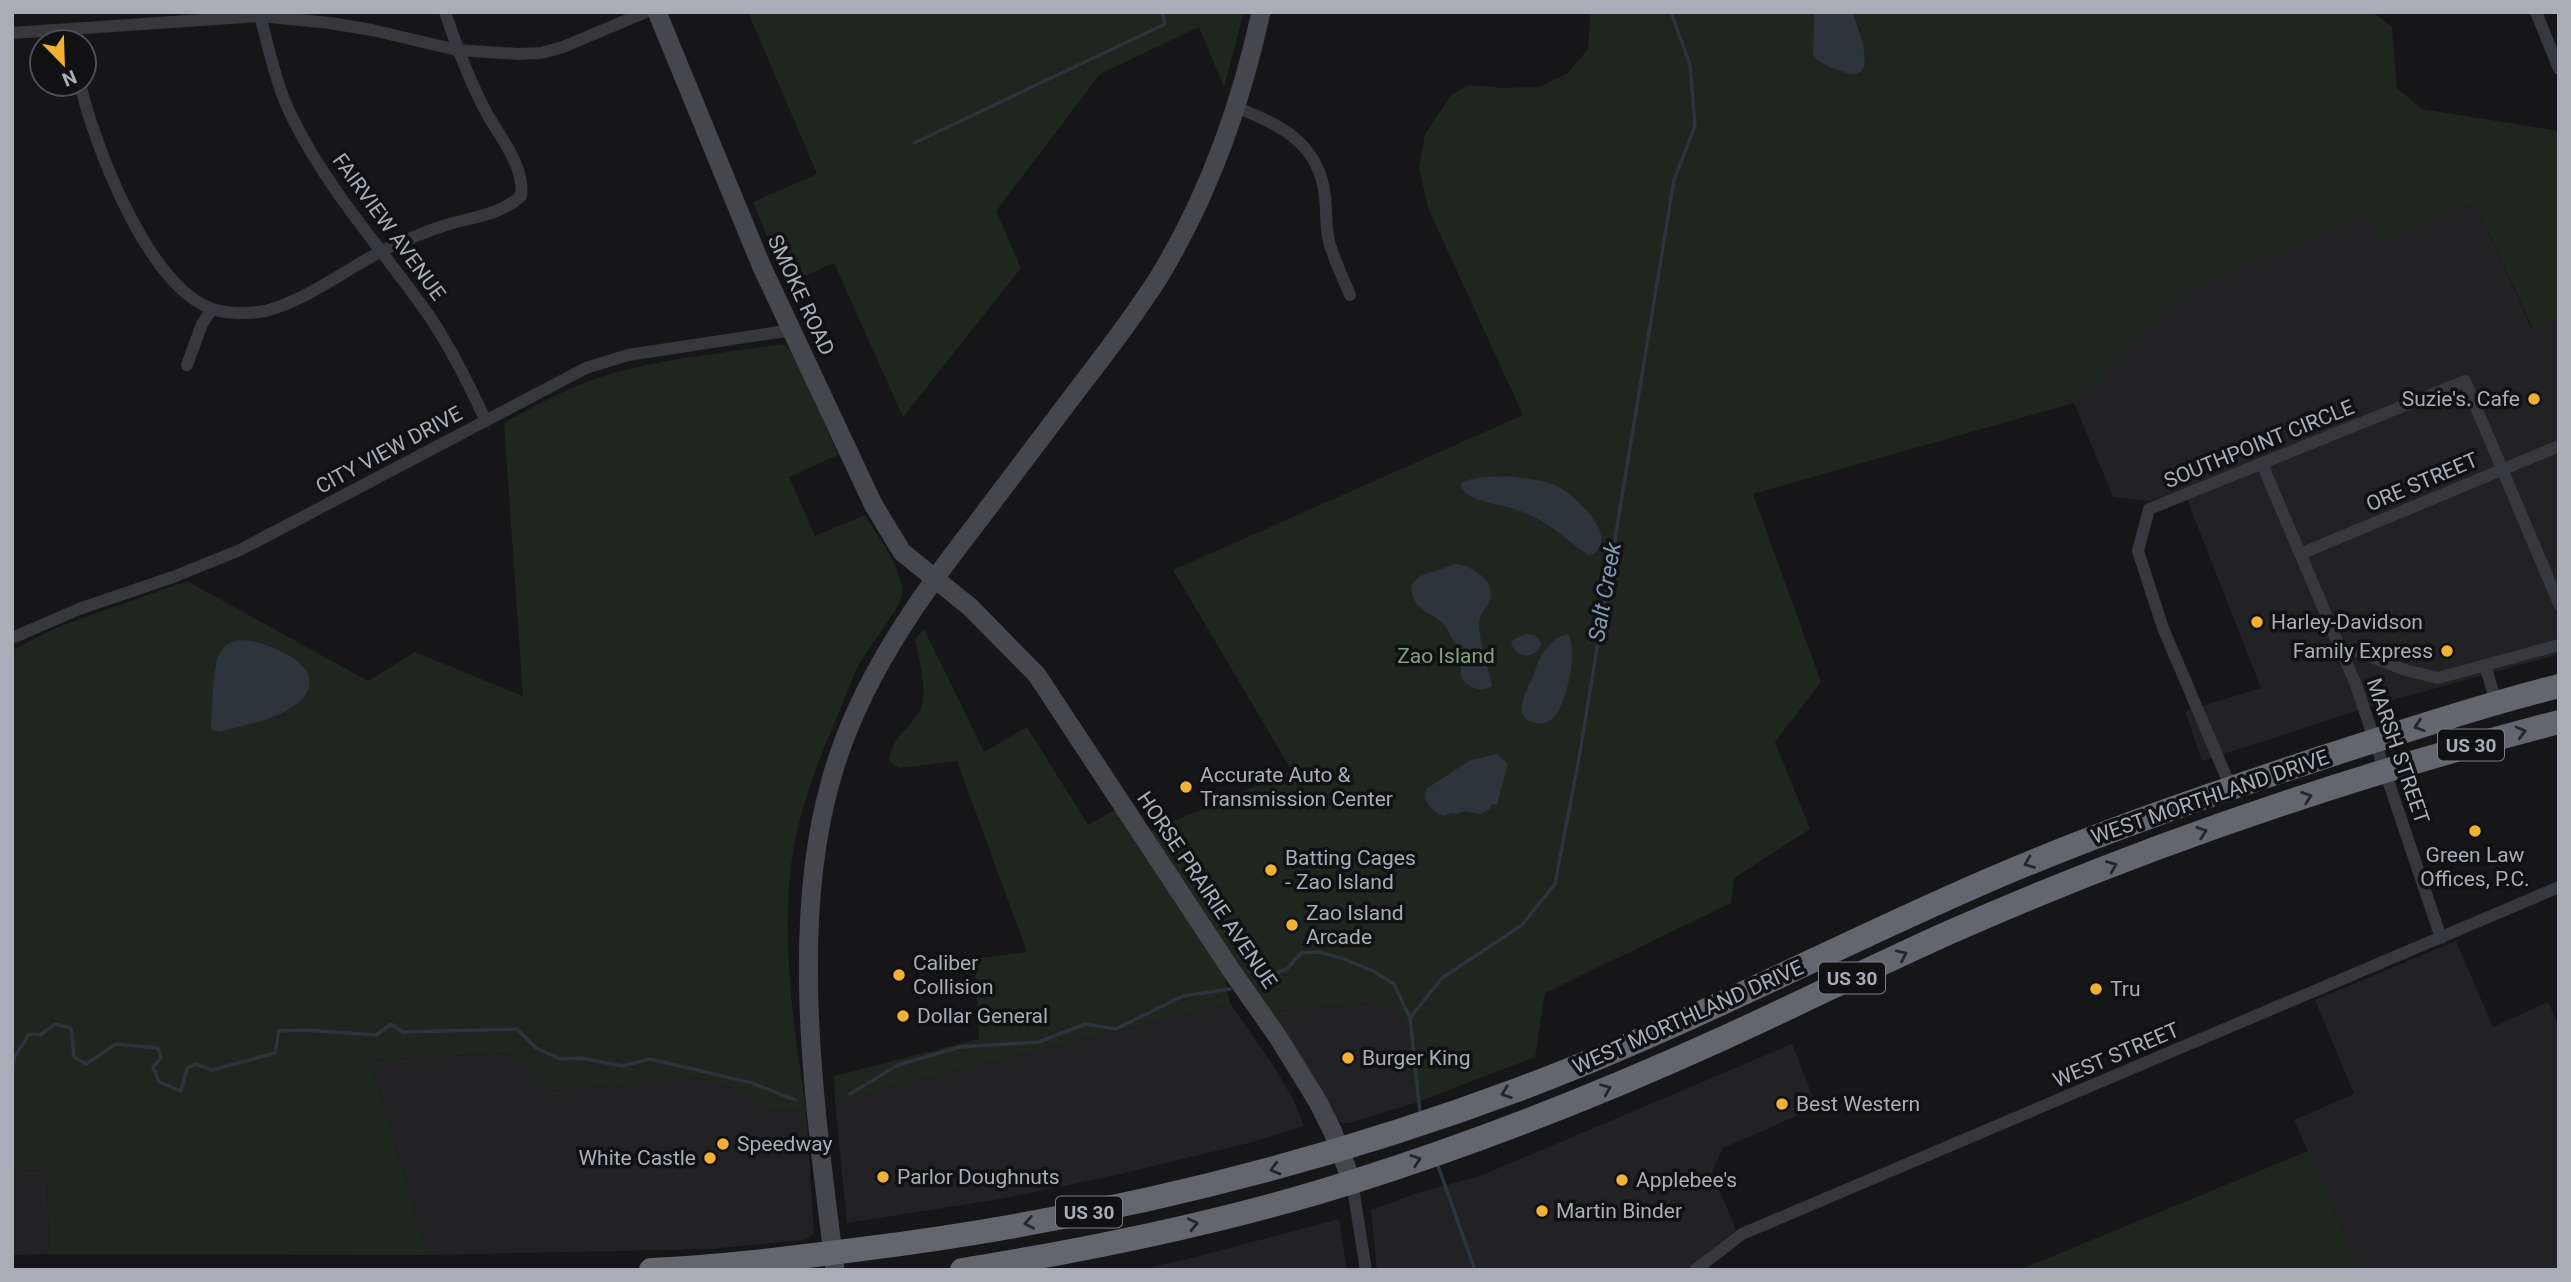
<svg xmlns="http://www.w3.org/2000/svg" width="2571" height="1282" font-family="Roboto,sans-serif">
<rect width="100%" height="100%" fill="#161618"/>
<!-- built -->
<g fill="#222225">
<path d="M2475,203L2532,329L2559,319V654L2375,705L2202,761L2185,711L2261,688L2183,489L2150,501L2113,497L2074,403L2191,289L2367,214L2381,241Z"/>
<path d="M2456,941L2493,1027L2548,1002L2559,1027V1270H2360L2294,1120L2354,1094L2315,1000Z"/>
<path d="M1381,1002L1406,1022L1415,1103L1349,1123H1342L1332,1114L1266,1012Z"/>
<path d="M1230,1003L1273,1065L1293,1099L1304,1126L1249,1143L1112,1176L1000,1199L847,1223L835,1101Z"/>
<path d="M1792,1044L1817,1107L1723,1148L1712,1172L1736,1230L1686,1270H1377L1371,1210L1420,1192L1480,1176Z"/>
<path d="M510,1053L551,1091L705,1078L739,1091L767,1112L806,1108L814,1234L803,1240L710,1249L428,1255L370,1060Z"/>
<path d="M47,1170L49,1254L12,1255V1171Z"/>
<path d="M1339,1219L1347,1270H1138L1192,1258Z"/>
</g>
<!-- green -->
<g fill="#1e261f">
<path d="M748,12H1244L1224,87L1199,27L1100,74L996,211L1021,268L903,417L834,263L786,284L753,202L817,174Z"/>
<path d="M1588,12H1814L1813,55L1852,74L1860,30L1852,12H2334L2343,14L2372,12L2392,27L2397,88L2422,109L2559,131V319L2533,329L2475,203L2380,242L2367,215L2191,289L2074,403L1753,494L1821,682L1775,742L1810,829L1734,878L1731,903L1545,993L1535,1057L1415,1103L1406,1022L1381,1002L1266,1012L1150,833L1153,830L1292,771L1173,570L1523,415L1428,208L1419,167L1425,134L1451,95L1469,85L1502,88L1539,87L1567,74L1588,49L1590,18Z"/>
<path d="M783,344L793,351L838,455L789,477L815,536L865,515C877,535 905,572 902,595C900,608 868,648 860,663C850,682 843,703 835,722C815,767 794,826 790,875C783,954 794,1031 806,1108L767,1112L739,1091L705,1078L551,1091L510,1053L370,1060L428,1255L49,1254L47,1170L12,1171V650L58,627L187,581L368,681L415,652L523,696L504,423C537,405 570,386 607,375C664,358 725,353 783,344Z"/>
<path d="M924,629L984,752L1027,727L1088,825L1115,810L1225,979L1230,1003L835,1101L834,1076L979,1039L975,959L1027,952L957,761L899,768L889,761C893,734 909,731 920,710C929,691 918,658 915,639Z"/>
<path d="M2308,1151L2360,1270H2019Z"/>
</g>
<!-- water -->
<g fill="#2c353c">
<path d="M1814,12H1852C1857,23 1878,76 1852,74C1848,74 1845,72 1841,71C1830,68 1821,64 1813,55Z"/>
<path d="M1507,476C1524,479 1542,479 1557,486C1573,494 1609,527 1600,546C1597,552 1594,555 1588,555C1559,534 1543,516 1507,507C1491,503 1472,501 1461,488L1462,482C1477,476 1492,477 1507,476Z"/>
<path d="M1456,564C1472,566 1496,580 1490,600C1487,609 1479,614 1479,625C1480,645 1488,666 1492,686C1483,692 1470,689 1463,680C1459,674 1462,666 1461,659C1459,650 1452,638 1447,629C1435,609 1413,616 1411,586L1420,576Z"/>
<path d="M1526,634L1535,635L1542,644C1535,659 1516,660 1511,642L1514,639Z"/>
<path d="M1567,634C1580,646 1566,704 1555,716C1550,722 1543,725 1536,723C1508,718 1529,688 1534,674C1540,655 1548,640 1567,634Z"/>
<path d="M238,640C264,639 334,666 301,700C281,720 246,724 220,732L214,731L211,728C213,709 211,661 223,648C227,643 233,642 238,640Z"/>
<path d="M1497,754L1508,764L1497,804L1491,805L1490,809L1481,814L1463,811L1457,814L1452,813L1443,816C1431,812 1423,801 1426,789L1469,761Z"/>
</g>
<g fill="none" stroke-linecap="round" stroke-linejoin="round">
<!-- stream -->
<g stroke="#2c353c" stroke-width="3.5">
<path d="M914,143L1165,24L1162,12"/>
<path d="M1258,979L1287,969L1301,953L1320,952L1344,959L1373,971L1394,984L1410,1018"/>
<path d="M12,1077L14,1058L29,1034L40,1035L55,1024L71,1028L74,1057L86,1064L116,1044L158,1048L161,1058L153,1067L159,1082L181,1091L187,1068L196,1064L212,1070L275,1053L279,1031L305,1030L376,1035L391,1024L403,1032L517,1029L536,1048L560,1059L581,1058L622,1066L650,1059L752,1083L795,1100"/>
<path d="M850,1094L898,1065L960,1047L1039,1042L1085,1024L1116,1029L1183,996L1230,989"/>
<path d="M1420,1112L1410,1018L1442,978L1522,925L1555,884L1579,758L1674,180L1695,126L1690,65L1671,12"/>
<path d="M1437,1163L1475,1270"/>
</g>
<!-- street -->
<g stroke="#37383d" stroke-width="12">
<path d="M259,12C269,48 276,86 293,119C329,192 384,251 430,317C452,350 469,385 486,421"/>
<path d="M2536,12L2559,69"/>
<path d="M12,33L260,16L330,23L372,30L457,50L518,54L541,53L563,47L646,12"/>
<path d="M80,84C95,146 147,285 212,309C227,314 250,314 265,311C309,300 348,267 388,248C406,240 424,232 443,226C470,217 499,216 521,196C525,164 498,136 484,108C468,77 456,45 445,12"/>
<path d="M1235,107C1280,124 1319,143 1325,196C1327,212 1325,229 1330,245C1335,262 1343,278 1350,295"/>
<path d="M187,365L202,324L212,309"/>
<path d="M2262,464L2356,685L2441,938"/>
<path d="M2300,554L2559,446"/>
<path d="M12,638L79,609L173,577L240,550L586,368L628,355L792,330"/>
<path d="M2341,650L2351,649L2405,670L2438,678L2559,645"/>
<path d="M2485,665L2496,702"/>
<path d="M2231,788L2163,628L2138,551L2149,509L2465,381L2559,604"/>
<path d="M1352,1182L1366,1270"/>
<path d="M1695,1270L1742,1234L2559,887"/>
</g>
<!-- secondary -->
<g stroke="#45474d" stroke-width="19">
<path d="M657,12L761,265L873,504L902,552L970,607L1037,675L1231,970L1278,1037L1318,1102L1333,1132L1352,1182"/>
<path d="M835,1270C816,1116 788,930 831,780C857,686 914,604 973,528C1008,482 1043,435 1078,389C1106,353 1134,316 1159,277C1208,196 1241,104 1261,12"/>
</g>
<!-- highway -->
<g stroke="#63666e" stroke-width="24">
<path d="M651,1270C722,1267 792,1258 862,1249C1086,1221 1305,1169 1517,1090C1681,1029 1835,946 1996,877C2101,832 2209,795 2318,759C2398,733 2477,707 2559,686"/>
<path d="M962,1270C1093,1249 1225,1222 1352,1182C1476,1143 1598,1095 1717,1041C1794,1006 1870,968 1948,933C2144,846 2351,776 2559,722"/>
</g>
</g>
<!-- one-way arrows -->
<defs><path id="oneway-chevron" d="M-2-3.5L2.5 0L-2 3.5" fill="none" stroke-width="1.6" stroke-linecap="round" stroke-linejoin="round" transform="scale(1.75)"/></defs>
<g stroke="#26262a">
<use href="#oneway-chevron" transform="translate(2419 726) rotate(162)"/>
<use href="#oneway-chevron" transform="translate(2521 732) rotate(-15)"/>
<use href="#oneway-chevron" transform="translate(2307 797) rotate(-19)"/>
<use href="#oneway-chevron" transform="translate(2202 832) rotate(-19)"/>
<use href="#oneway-chevron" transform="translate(2029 863) rotate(158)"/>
<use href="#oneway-chevron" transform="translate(2112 866) rotate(-22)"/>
<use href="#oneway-chevron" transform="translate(1902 955) rotate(-25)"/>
<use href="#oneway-chevron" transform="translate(1606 1089) rotate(-23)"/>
<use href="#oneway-chevron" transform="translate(1506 1093) rotate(160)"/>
<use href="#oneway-chevron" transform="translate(1416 1160) rotate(-19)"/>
<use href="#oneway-chevron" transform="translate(1275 1169) rotate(164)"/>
<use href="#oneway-chevron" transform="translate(1029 1223) rotate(169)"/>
<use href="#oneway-chevron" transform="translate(1193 1224) rotate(-13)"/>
</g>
<!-- markers -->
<g fill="#f2b134" stroke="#111113" stroke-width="2.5">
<circle cx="2534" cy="399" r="7"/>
<circle cx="2257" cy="622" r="7"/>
<circle cx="2447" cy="651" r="7"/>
<circle cx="1186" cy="787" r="7"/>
<circle cx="2475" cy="831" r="7"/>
<circle cx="1271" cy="870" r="7"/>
<circle cx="1292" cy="925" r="7"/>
<circle cx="899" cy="975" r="7"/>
<circle cx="2096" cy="989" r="7"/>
<circle cx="903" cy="1016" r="7"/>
<circle cx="1348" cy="1058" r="7"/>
<circle cx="1782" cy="1104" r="7"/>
<circle cx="723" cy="1144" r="7"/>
<circle cx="710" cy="1158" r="7"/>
<circle cx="883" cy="1177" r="7"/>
<circle cx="1622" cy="1180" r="7"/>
<circle cx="1542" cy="1211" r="7"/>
</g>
<g text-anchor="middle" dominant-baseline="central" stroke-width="7" stroke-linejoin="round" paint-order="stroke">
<!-- shield labels -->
<g fill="#111113" stroke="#7b7e86" stroke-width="2">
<rect x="2438" y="729.5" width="66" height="31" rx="5"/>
<rect x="1819" y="962.5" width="66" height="31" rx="5"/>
<rect x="1056" y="1196.5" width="66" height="31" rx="5"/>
</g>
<g font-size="19" font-weight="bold" fill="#a8adb8">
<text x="2471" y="745">US 30</text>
<text x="1852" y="978">US 30</text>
<text x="1089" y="1212">US 30</text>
</g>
<!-- street labels -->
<g font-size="21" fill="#a8adb8" stroke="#111113">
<text transform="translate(389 227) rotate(54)">FAIRVIEW AVENUE</text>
<text transform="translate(801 295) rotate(65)">SMOKE ROAD</text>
<text transform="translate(2259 444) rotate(-22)">SOUTHPOINT CIRCLE</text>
<text transform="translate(389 450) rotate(-28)">CITY VIEW DRIVE</text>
<text transform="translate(2422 482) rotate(-23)">ORE STREET</text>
<text transform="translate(2398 751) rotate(71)">MARSH STREET</text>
<text transform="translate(2210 797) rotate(-19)">WEST MORTHLAND DRIVE</text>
<text transform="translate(1207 890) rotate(56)">HORSE PRAIRIE AVENUE</text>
<text transform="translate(1688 1017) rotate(-24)">WEST MORTHLAND DRIVE</text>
<text transform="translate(2116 1055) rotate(-23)">WEST STREET</text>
</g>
<!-- poi labels -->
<g font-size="21" fill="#a8adb8" stroke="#111113" text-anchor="start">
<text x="2520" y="399" text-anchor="end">Suzie's. Cafe</text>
<text x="2271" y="622">Harley-Davidson</text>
<text x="2433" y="651" text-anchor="end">Family Express</text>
<text x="1200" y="775">Accurate Auto &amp;<tspan x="1200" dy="24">Transmission Center</tspan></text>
<text x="2475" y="855" text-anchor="middle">Green Law<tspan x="2475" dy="24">Offices, P.C.</tspan></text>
<text x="1285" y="858">Batting Cages<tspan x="1285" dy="24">- Zao Island</tspan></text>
<text x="1306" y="913">Zao Island<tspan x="1306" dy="24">Arcade</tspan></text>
<text x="913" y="963">Caliber<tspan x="913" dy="24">Collision</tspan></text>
<text x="2110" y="989">Tru</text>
<text x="917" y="1016">Dollar General</text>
<text x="1362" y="1058">Burger King</text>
<text x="1796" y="1104">Best Western</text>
<text x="737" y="1144">Speedway</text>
<text x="696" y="1158" text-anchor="end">White Castle</text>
<text x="897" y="1177">Parlor Doughnuts</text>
<text x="1636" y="1180">Applebee's</text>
<text x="1556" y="1211">Martin Binder</text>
</g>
<!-- park labels -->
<g font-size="21" fill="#7fa381" stroke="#111113">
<text x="1446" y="656">Zao Island</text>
</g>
<!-- water labels -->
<g font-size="23" font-style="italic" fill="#7f9bb3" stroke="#111113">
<text transform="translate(1605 592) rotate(-80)">Salt Creek</text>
</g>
</g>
<!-- border -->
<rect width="2571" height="1282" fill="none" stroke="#a8adb8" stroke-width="28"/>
<!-- north arrow -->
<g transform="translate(63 63) rotate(157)"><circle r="33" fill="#111113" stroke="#4d4f55" stroke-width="2"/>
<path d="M0-5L12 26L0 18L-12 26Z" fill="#f2b134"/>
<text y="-10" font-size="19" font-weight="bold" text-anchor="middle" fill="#a8adb8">N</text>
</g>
</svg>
